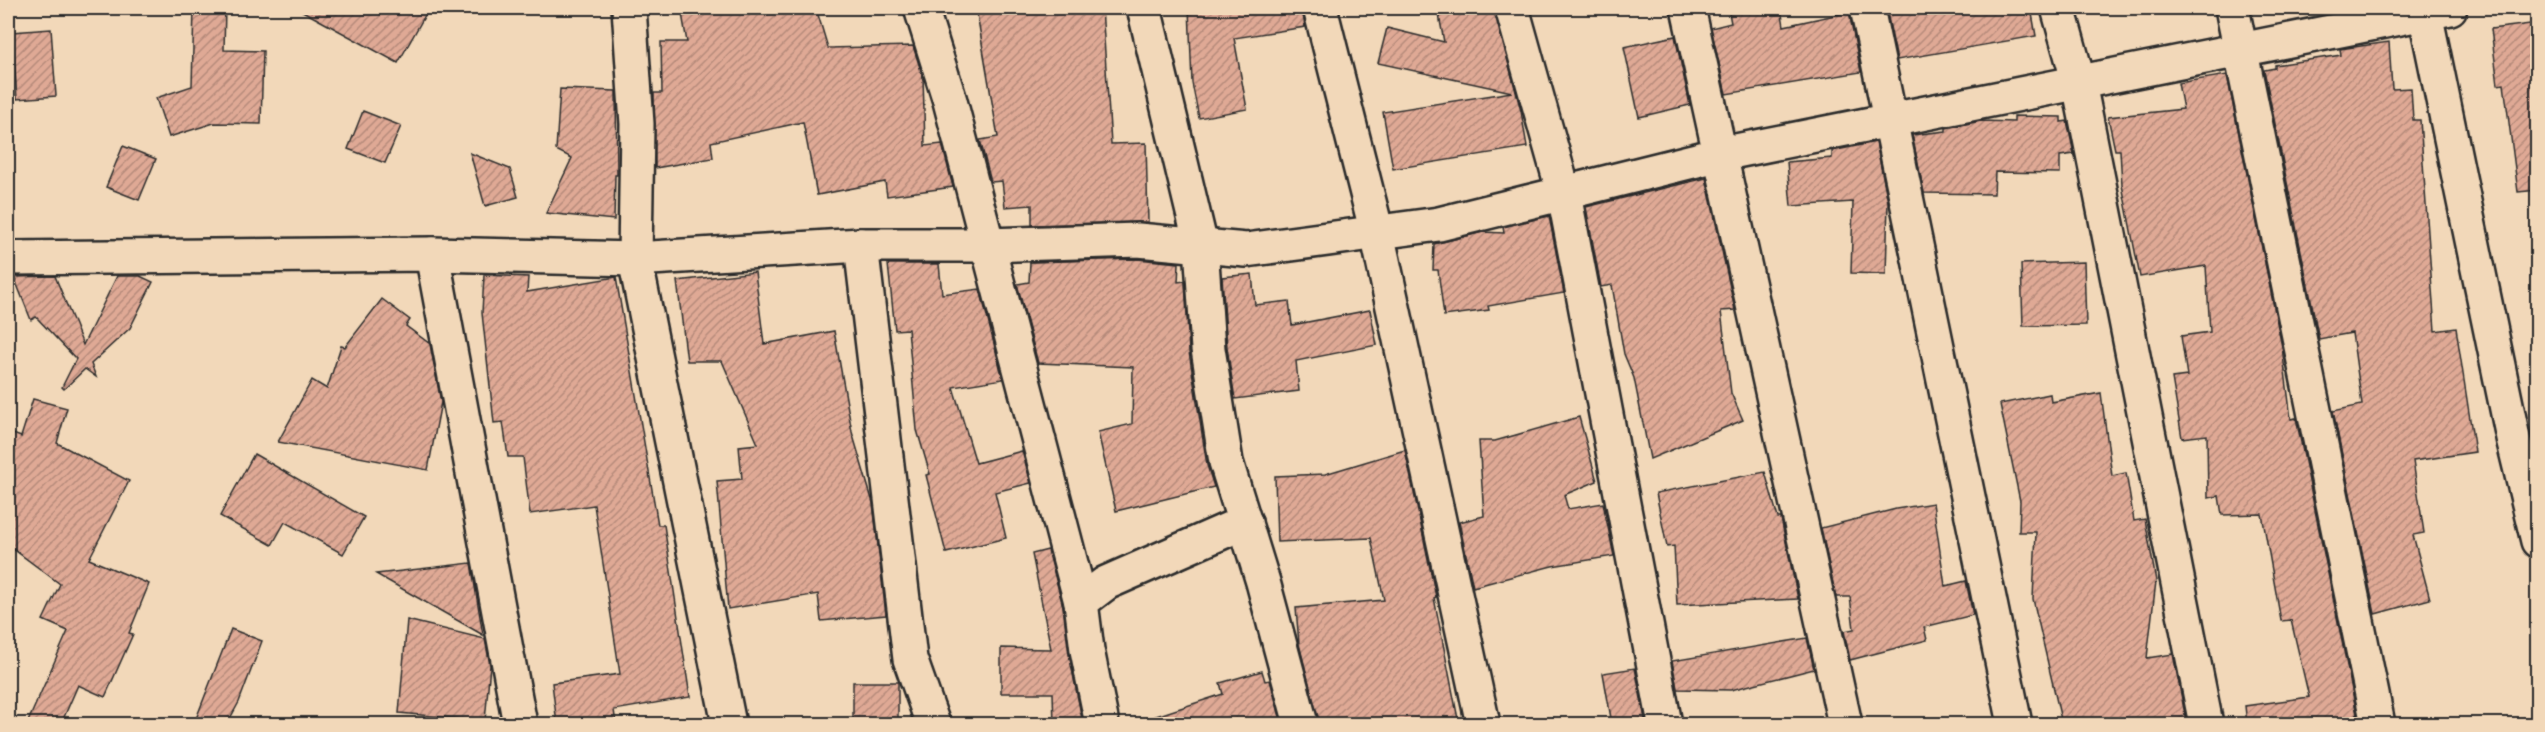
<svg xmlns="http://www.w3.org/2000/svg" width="2545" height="732" font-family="Sriracha,sans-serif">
<defs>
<pattern id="building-hatch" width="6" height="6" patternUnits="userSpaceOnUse" patternTransform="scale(1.5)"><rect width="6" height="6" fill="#dfa995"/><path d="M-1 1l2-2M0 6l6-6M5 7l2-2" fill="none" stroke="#b58a7a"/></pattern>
</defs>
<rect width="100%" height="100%" fill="#f2d8b9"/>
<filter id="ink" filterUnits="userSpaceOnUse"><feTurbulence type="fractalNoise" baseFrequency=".0167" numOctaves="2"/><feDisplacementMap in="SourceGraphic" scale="12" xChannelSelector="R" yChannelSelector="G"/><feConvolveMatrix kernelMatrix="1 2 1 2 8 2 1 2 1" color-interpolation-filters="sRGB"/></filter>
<g filter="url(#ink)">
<!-- building -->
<g fill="url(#building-hatch)" stroke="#2b2b2b" stroke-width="1.5">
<path d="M194,8H225L224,50L263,51L261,124L214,123L169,137L156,98L192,86Z"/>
<path d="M297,8H429L398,63Z"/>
<path d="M681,8H816L828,48L913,46L923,77L925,146L942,144L953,187L887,196L885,182L817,195L803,122L711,142L713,158L655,168L654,93H662L661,42H687Z"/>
<path d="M976,8H1042L1043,12L1102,8L1111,144L1146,143L1148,222L1032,225V205L1005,207L1002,181L991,182L980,140L998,137Z"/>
<path d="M1189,8H1302L1305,27L1234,38L1247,109L1199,118L1192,83Z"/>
<path d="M1483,8H1494L1521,111L1527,147L1393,169L1383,112L1512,92L1378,63L1387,28L1444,42L1439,15Z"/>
<path d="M1728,8H1781L1784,26L1849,12L1861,72L1726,94L1711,28L1731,23Z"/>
<path d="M1886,8H2031L2036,36L1897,60Z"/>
<path d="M2538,23V190L2518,192L2504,84L2498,85L2491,29Z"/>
<path d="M51,29L56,96L17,99L12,32Z"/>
<path d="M1675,36L1690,105L1639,117L1624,47Z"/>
<path d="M2389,42L2392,89L2411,88L2413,120H2420L2435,331L2456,328L2475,452L2413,461L2424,533L2413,535L2430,599L2375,614L2333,411L2362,405L2352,333L2319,339L2264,70L2275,68V65L2341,55L2340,49Z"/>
<path d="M2227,75L2282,347L2291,419L2296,418L2359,724H2247L2245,706L2309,697L2291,620L2281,621L2262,514L2222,515L2219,496L2208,498L2207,435L2182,438L2172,378L2187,376L2181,336L2210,332L2206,266L2140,277L2122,185L2120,150H2115L2108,117L2183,109L2178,83Z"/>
<path d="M560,89L616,91L617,175H615L614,220L546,213L572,158L556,150Z"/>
<path d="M363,111L401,126L385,163L348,149Z"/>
<path d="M2014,116L2061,117V122L2067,121L2074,154L2060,156V173L1995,172L1994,194L1924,193L1912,135L1946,131V128L1981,121L2014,122Z"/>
<path d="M1876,142L1888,202L1886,274L1851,273L1853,202L1791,206L1787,162L1832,158V151Z"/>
<path d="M123,146L156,159L139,200L106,187Z"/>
<path d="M470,153L510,169L518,197L485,206Z"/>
<path d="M1706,178L1735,310L1721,311L1731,393L1743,420L1650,459L1634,378L1624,354L1612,285L1601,287L1586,207Z"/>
<path d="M1549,216L1564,293L1488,306L1489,310L1444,316L1438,270H1433L1434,244L1483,232L1504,233L1503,227Z"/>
<path d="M1137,259L1179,263L1178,282L1185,281L1189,352L1207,465L1214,487L1116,511L1098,432L1132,424L1133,367L1038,363L1017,284L1029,282L1030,262Z"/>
<path d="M2084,262L2086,325L2023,326L2021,264Z"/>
<path d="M888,264H939L942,294L980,289L1003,379L953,387L976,463L1022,451L1031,483L995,492L1006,538L946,553L926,475L930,474L917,430L908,329L895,330Z"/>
<path d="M755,272L764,344L834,331L852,432L873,503L886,615L821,621L818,594L728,609L717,481L742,479L739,446L758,444L722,361H687L677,281Z"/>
<path d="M1252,274L1255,305L1289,301L1292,325L1370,310L1377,345L1296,361L1299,391L1235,399L1227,347L1222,277Z"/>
<path d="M484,275L528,277L527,292L616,277L658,525H664L690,697L614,710L616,724H557L552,683L620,674L594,505L530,514L523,457H508L503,422L494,423L482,313Z"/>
<path d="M55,276L83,345L117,276H140L153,282L130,328L91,364L96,377L85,369L64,389L62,387L76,359L36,317L31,320L14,277Z"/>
<path d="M382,299L410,320L406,326L430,344L441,402L428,470L278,442L312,380L327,389L341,346L345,347Z"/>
<path d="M2101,393L2112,476L2126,473L2134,521L2145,519L2156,581L2147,658L2173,654L2187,724H2062L2033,599L2036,532H2019L2020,501L2000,404L2050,394L2051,402Z"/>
<path d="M33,399L67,408L57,443L129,481L89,559L149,584L129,633L133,634L105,697L78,685L61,724H27L68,631L43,620L60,584L8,545V432L21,437Z"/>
<path d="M1579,417L1597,481L1564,495L1568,509L1603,503L1614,556L1552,566L1473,587L1459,522L1484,516L1479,441H1495Z"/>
<path d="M1405,450L1436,597L1434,598L1459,724H1319L1299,644L1296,608L1384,600L1371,538L1277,542L1275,476L1325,474Z"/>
<path d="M254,454L364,517L343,554L285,522L272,545L220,516Z"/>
<path d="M1765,472L1778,518H1781L1798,599L1677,605L1674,546L1667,547L1656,493Z"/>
<path d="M1933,503L1945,586L1966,581L1973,615L1924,627L1927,640L1850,660L1844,631L1854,629L1850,597H1836L1821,528L1896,509Z"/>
<path d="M1048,550L1063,606L1069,654L1083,724H1054L1053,693H1001V648L1051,649L1032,554Z"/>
<path d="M471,563L483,635L376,574Z"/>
<path d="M407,620L485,639L490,665L485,721L399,713Z"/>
<path d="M231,629L262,641L239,702L227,724H194Z"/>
<path d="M1807,638L1814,669L1731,690L1677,689L1672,661Z"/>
<path d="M1635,668L1645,719L1612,724L1603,673Z"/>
<path d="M1262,671L1265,681L1270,680L1282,724H1151L1150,718L1223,694L1220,683Z"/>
<rect x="853" y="682" width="45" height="39"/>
</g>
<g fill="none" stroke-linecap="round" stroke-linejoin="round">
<!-- street casing -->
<g stroke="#2b2b2b" stroke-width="38">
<g id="street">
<path d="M629,8L637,124L635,259L729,724"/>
<path d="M921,8L950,101L1081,602"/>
<path d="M1144,8L1201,246L1208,349L1226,462L1263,582L1301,724"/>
<path d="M1320,8L1377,233L1483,724"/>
<path d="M1512,8L1564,194L1665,724"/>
<path d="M1688,8L1845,724"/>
<path d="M1867,8L2015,724"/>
<path d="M2058,8L2079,83L2206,724"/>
<path d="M2232,8L2378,724"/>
<path d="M861,245L910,659L933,724"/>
<path d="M432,254L520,724"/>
<path d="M8,258L432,254L635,259L861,245H988L1138,240L1246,250L1439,224L1721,154L2450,8"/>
<path d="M1102,724L1087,650L1081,602L1106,583L1245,522"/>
</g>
</g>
<!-- secondary casing -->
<g stroke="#2b2b2b" stroke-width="38">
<path id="secondary" d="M2424,8L2513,438L2538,541"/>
</g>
<!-- street -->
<use href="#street" stroke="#f2d8b9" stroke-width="33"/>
<!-- secondary -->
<use href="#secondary" stroke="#f2d8b9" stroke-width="33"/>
</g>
</g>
<!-- margin -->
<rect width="2545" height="732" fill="none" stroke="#f2d8b9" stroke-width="30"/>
<rect x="15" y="15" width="2515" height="702" fill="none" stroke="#2b2b2b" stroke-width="2" filter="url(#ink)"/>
</svg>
